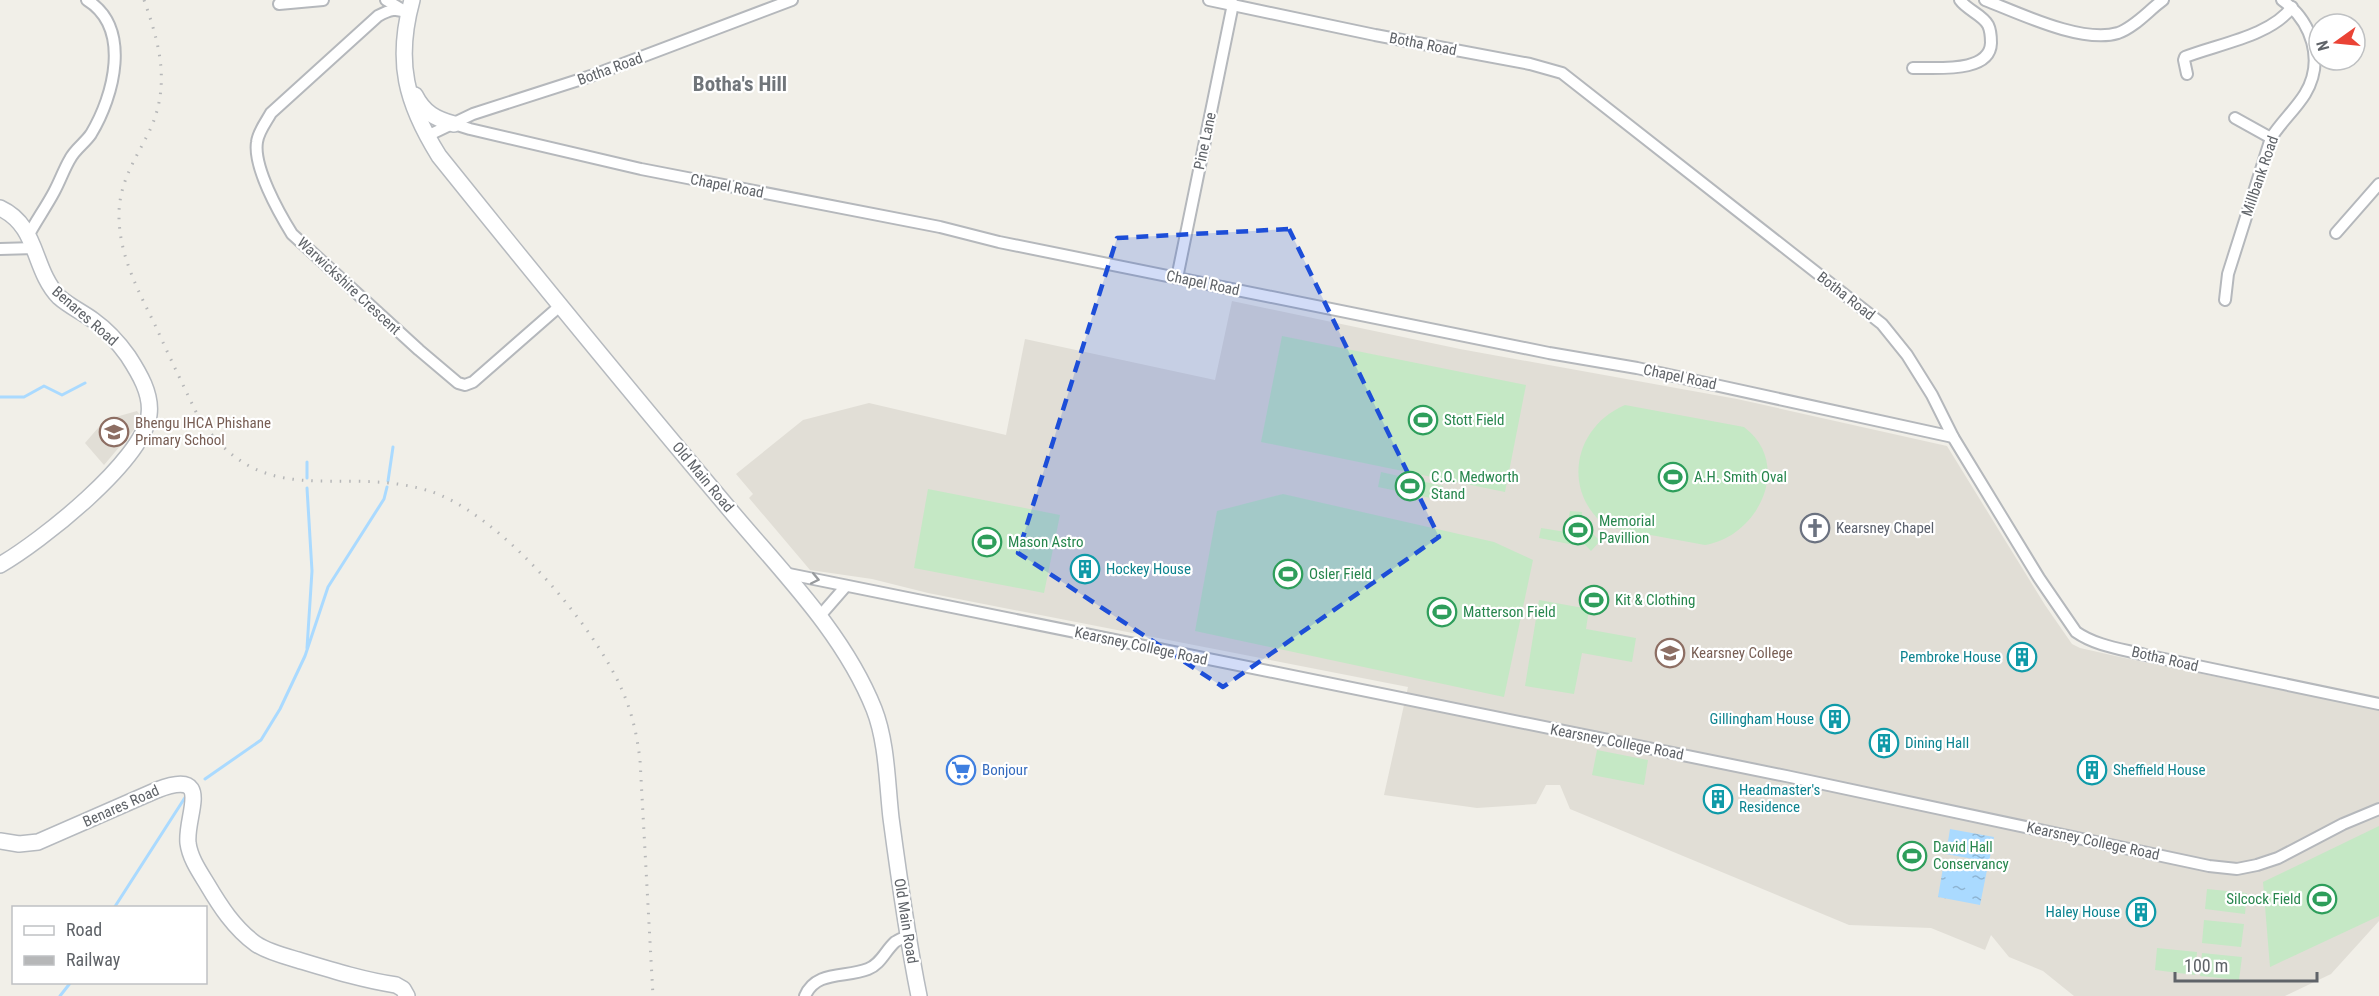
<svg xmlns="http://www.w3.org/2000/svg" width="2379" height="996" font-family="'Roboto Condensed',sans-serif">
<defs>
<pattern id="water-ripples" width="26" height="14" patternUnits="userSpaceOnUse" patternTransform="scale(1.5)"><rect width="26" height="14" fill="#aadaff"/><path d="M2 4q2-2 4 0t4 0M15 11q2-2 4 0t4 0" fill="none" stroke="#8eb4d2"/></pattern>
</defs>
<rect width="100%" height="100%" fill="#f1efe8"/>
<!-- education -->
<g fill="#e1ded6">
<path d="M1232,301L1460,349L1737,399L1947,446L2045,605L2072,644L2080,648L2129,659L2379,710V921L2331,974L2285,996H2074L2043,971L2009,957L1991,935L1985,950L1931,928L1849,925L1570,809L1560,785H1546L1536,804L1477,808L1384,795L1408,687L928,593L872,579L810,570L749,498L753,494L736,474L803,420L869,403L1006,435L1025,339L1215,380Z"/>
<path d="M137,411L143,419L104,465L85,443L105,420Z"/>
</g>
<!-- grass -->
<g fill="#c5e8c5">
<path d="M1282,336L1526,385L1505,492L1261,442Z"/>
<path d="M1625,405L1744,427C1793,464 1759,536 1705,545L1607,527C1561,492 1573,427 1625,405Z"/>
<path d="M1381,472L1443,486L1440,500L1378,487Z"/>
<path d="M928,489L1060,515L1044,593L914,568Z"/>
<path d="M1283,494L1494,542L1533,560L1504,697L1195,631L1217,511Z"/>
<path d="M1570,511L1582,512L1581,522L1600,541L1591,551L1575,534L1574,545L1539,538L1541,528L1566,532Z"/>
<path d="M1539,600L1589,609L1586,629L1636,638L1632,662L1582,653L1574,694L1525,686Z"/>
<path d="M1597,750L1648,760L1644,785L1592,775Z"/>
<path d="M2379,826V916L2270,967L2263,882Z"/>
<path d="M2207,889L2247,893L2245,914L2205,909Z"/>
<path d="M2204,920L2244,924L2241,947L2202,943Z"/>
<path d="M2157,948L2197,952L2195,975L2155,970Z"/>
<path d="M2202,953L2242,957L2239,980L2200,976Z"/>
</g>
<!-- water -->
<g fill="url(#water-ripples)">
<path d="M1950,829L1994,837L1989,862L1946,854Z"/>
<path d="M1944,862L1987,870L1980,905L1938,897Z"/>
</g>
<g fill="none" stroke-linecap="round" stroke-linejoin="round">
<!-- stream -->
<g stroke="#aadaff" stroke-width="3">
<path d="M0,397H24L44,386L62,395L85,383"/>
<path d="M307,478V462"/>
<path d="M388,481L393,447"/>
<path d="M307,648L312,571L307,488"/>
<path d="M205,779L261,740L280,709L305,656L328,587L384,499L387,487"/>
<path d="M114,908L186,796"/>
<path d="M60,996L71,982"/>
</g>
<!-- street casing -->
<g stroke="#b5b8bc" stroke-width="14">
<g id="street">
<path d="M386,0L403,10"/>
<path d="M1209,0L1375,35L1530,64L1562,73L1882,324L1907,355L1932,395L1953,437L2039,578L2076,632C2096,646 2122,649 2145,655L2379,704"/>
<path d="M1985,0C2019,13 2082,44 2118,33C2135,27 2149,10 2163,0"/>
<path d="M279,4L323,0"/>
<path d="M408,14C397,7 389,10 378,16L271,113C266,122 258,132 257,142C253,167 279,213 292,234L419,350L458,383L465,385L473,382L561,305"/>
<path d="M1913,68C1934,67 1990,74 1991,43C1991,37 1991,31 1988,25C1983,15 1967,10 1960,0"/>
<path d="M2187,74L2184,60L2185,57C2218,44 2271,36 2292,7"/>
<path d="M2235,118L2271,138"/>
<path d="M454,124L470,129L641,169L940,227L999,242L1549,353L1637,368L1953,437"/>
<path d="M427,136L473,114L591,76L792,0"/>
<path d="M2336,233L2379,184"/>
<path d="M28,236C36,221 46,207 54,192C60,181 64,169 70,159C75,149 85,143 91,134C114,96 132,28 87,0"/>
<path d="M0,249L35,248"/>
<path d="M1177,278L1233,4"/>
<path d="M2225,300L2228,274L2271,138C2281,122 2295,110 2305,94C2325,61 2312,21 2282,0"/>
<path d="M784,573L1786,776L2209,866L2237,869L2257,865L2278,858L2343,824L2379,809"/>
<path d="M819,617L846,586"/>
<path d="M805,996C816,970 846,978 868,969C881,964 885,951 895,942C898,940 903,938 907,936"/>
</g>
</g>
<!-- secondary casing -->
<g stroke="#b6babf" stroke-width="18">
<g id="secondary">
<path d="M412,0C395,62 406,103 439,156C533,273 628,389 725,504C778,568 843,631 874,709C887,742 887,783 891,818C899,878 907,937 919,996"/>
<path d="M415,95C424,113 436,119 454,124"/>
<path d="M0,208C39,226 32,269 59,297C69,306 82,312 93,320C107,330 118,342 128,356C139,373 152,394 149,415C143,461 40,542 0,565"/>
<path d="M0,841L19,844L38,842L157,790C215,768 185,815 188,843C190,858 199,871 207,884C220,906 234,928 256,944C268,952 284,956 298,960C331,970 363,980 396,985L403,989L407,996"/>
</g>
</g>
<!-- street -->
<use href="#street" stroke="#fff" stroke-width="10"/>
<!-- secondary -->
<use href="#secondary" stroke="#fff" stroke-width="15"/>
<!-- rail -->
<path stroke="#b6b7b8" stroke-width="3" stroke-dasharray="1.5 8" stroke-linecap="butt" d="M144,0C160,45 171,86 149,132C136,158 120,181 119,212C118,254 138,290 156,327C169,356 183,385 197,414C261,515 336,464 426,490C497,510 593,623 622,690C632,712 637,735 640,760L653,996"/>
</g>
<!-- one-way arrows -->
<defs><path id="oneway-chevron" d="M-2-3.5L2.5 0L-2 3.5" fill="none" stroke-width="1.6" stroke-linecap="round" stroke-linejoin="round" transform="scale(1.5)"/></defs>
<use stroke="#979a9d" href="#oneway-chevron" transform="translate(815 579) rotate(12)"/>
<!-- marked area -->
<path fill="#1d4ed8" fill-opacity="0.2" stroke="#1d4ed8" stroke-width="4.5" stroke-dasharray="12 8" stroke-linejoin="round" d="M1289,229L1439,537L1223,687L1018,553L1117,238Z"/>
<!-- icons -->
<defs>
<g id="stadium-ring" transform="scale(1.5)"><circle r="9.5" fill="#fff" stroke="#2e9e5b" stroke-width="1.5"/><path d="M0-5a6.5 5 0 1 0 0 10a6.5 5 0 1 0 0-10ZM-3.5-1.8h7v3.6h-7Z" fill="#2e9e5b"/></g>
<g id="school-ring" transform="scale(1.5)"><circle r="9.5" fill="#fff" stroke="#8d6e63" stroke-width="1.5"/><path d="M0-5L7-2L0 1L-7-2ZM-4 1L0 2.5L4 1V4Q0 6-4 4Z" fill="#8d6e63"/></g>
<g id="church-ring" transform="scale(1.5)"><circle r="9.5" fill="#fff" stroke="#6b7280" stroke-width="1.5"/><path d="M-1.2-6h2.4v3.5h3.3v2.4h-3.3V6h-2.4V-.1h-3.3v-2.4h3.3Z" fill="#6b7280"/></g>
<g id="building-ring" transform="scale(1.5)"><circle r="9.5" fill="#fff" stroke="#0f9aa8" stroke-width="1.5"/><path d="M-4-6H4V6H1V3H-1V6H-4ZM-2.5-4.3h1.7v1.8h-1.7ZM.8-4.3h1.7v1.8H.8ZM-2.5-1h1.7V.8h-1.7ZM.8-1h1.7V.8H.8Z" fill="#0f9aa8"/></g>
<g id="supermarket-ring" transform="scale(1.5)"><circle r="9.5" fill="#fff" stroke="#3f7fe0" stroke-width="1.5"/><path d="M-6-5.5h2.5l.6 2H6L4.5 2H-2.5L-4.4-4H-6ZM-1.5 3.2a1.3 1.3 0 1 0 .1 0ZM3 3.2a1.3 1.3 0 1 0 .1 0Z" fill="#3f7fe0"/></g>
</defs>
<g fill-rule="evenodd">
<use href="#stadium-ring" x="1423" y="420"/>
<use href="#school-ring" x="114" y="432"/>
<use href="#stadium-ring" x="1673" y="477"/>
<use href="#stadium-ring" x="1410" y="486"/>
<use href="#church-ring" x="1815" y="528"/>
<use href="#stadium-ring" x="1578" y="530"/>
<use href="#stadium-ring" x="987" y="542"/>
<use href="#building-ring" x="1085" y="569"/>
<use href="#stadium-ring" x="1288" y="574"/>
<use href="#stadium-ring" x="1594" y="600"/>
<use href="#stadium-ring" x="1442" y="612"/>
<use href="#school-ring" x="1670" y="653"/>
<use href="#building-ring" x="2022" y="657"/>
<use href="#building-ring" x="1835" y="719"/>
<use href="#building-ring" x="1884" y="743"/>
<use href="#supermarket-ring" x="961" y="770"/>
<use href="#building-ring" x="2092" y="770"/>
<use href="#building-ring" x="1718" y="799"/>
<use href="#stadium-ring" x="1912" y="856"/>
<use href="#stadium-ring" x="2322" y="899"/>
<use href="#building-ring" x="2141" y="912"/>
</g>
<g text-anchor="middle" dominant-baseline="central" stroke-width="4.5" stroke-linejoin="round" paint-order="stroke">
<!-- street labels -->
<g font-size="15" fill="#5f6368" stroke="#fff">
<text transform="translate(1423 44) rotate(11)">Botha Road</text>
<text transform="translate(610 69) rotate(-20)">Botha Road</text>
<text transform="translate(1205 141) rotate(-78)">Pine Lane</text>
<text transform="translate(2260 176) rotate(-71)">Millbank Road</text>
<text transform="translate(727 186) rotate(11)">Chapel Road</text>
<text transform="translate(1203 283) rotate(12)">Chapel Road</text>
<text transform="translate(349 286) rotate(43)">Warwickshire Crescent</text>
<text transform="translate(1846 296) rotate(38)">Botha Road</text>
<text transform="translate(85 316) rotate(41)">Benares Road</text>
<text transform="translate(1680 377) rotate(12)">Chapel Road</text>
<text transform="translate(703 477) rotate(50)">Old Main Road</text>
<text transform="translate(1141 646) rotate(12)">Kearsney College Road</text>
<text transform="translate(2165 659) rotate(13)">Botha Road</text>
<text transform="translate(1617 742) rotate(11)">Kearsney College Road</text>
<text transform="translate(121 806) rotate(-24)">Benares Road</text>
<text transform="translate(2093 841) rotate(12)">Kearsney College Road</text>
<text transform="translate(906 921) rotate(81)">Old Main Road</text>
</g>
<!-- leisure labels -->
<g font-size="15" fill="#27864d" stroke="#fff" text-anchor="start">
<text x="1444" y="420">Stott Field</text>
<text x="1431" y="477">C.O. Medworth<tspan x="1431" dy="17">Stand</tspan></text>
<text x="1694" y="477">A.H. Smith Oval</text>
<text x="1599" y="521">Memorial<tspan x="1599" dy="17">Pavillion</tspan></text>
<text x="1008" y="542">Mason Astro</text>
<text x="1309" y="574">Osler Field</text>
<text x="1615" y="600">Kit &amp; Clothing</text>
<text x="1463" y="612">Matterson Field</text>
<text x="1933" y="847">David Hall<tspan x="1933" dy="17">Conservancy</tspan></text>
<text x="2301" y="899" text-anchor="end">Silcock Field</text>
</g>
<!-- education labels -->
<g font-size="15" fill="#785e54" stroke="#fff" text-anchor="start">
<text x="135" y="423">Bhengu IHCA Phishane<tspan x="135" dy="17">Primary School</tspan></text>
<text x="1691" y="653">Kearsney College</text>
</g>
<!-- worship labels -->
<g font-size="15" fill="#5b616d" stroke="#fff" text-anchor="start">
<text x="1836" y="528">Kearsney Chapel</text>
</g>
<!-- culture labels -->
<g font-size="15" fill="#0d838f" stroke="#fff" text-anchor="start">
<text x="1106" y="569">Hockey House</text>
<text x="2001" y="657" text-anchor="end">Pembroke House</text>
<text x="1814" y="719" text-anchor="end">Gillingham House</text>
<text x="1905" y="743">Dining Hall</text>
<text x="2113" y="770">Sheffield House</text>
<text x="1739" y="790">Headmaster's<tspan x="1739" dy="17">Residence</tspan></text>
<text x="2120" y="912" text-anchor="end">Haley House</text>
</g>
<!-- shop labels -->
<g font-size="15" fill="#366cbe" stroke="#fff" text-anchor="start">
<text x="982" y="770">Bonjour</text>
</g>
<!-- district labels -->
<g font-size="21" font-weight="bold" fill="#70757a" stroke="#fff">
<text x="740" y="84">Botha's Hill</text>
</g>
</g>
<!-- legend -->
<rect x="12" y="906" width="195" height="78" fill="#ffffff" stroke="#bfc1c3" stroke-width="1.5"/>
<rect x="24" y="926" width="30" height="9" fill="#ffffff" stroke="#bfc1c3" stroke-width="1.5"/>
<text x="66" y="936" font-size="18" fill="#5f6368">Road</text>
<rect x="24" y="956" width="30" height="9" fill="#b6b7b8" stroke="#bfc1c3" stroke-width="1.5"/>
<text x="66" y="966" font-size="18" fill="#5f6368">Railway</text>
<!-- north arrow -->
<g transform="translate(2337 42) rotate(255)"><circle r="28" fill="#ffffff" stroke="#bfc1c3" stroke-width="1.5"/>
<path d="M0-4.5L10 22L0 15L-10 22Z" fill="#ea4335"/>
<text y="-9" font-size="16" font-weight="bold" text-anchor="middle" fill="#5f6368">N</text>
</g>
<!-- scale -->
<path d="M2175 972v9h142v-9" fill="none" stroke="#5f6368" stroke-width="3"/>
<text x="2184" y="972" font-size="18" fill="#5f6368" stroke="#ffffff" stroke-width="4.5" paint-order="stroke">100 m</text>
</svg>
